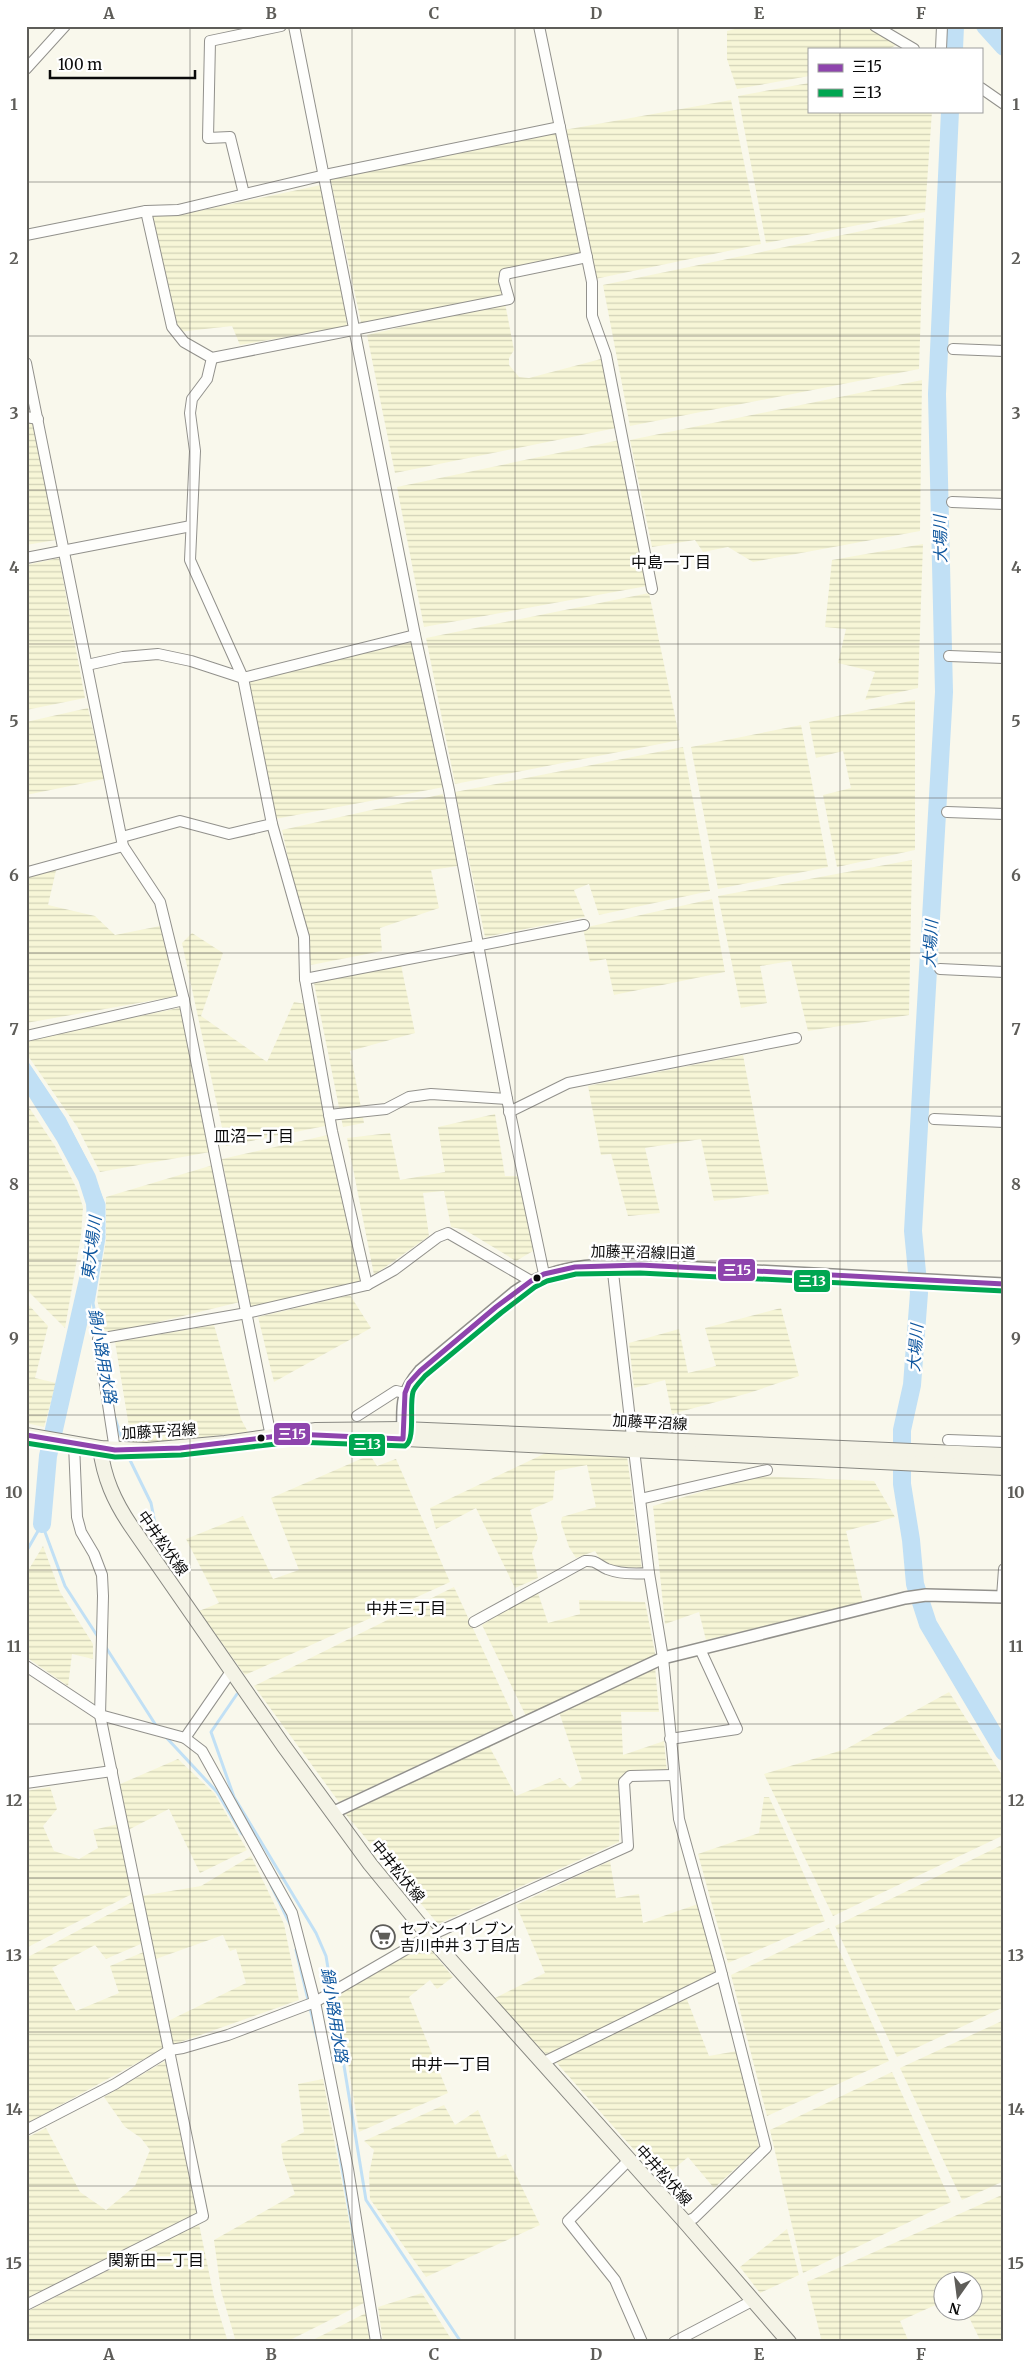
<svg xmlns="http://www.w3.org/2000/svg" width="1030" height="2368" font-family="Merriweather,'Noto Sans JP',serif">
<defs>
<pattern id="farmland-rules" width="6" height="5" patternUnits="userSpaceOnUse" patternTransform="scale(1.25)"><rect width="6" height="5" fill="#f7f6d7"/><path d="M0 2.5h6" fill="none" stroke="#d2d2b7"/></pattern>
</defs>
<rect width="100%" height="100%" fill="#f9f8ec"/>
<!-- farmland -->
<g fill="url(#farmland-rules)">
<path d="M747,26H866L898,44L889,49H809V76L737,89L727,59V31Z"/>
<path d="M809,83V111H932L925,212L766,243L738,96Z"/>
<path d="M731,100L761,244L595,279L564,130Z"/>
<path d="M557,132L581,254L503,272L506,298L362,327L330,177Z"/>
<path d="M321,185L345,308L347,326L240,345L232,326L178,332L152,216L184,214Z"/>
<path d="M924,218L919,369L630,426L603,285Z"/>
<path d="M505,303L514,350L509,358V365L519,377L529,378L601,359L616,428L395,473L367,335Z"/>
<path d="M922,380L920,531L753,562L728,547L703,552L695,540L652,547L630,440Z"/>
<path d="M26,421H32L56,540L26,545Z"/>
<path d="M620,440L647,586L424,627L397,487Z"/>
<path d="M923,544L918,688L865,700L875,672L838,663L846,629L825,627L832,560Z"/>
<path d="M59,558L85,698L26,710V565Z"/>
<path d="M649,593L680,740L455,784L426,638Z"/>
<path d="M411,642L444,787L275,819L248,680Z"/>
<path d="M915,700V850L837,867L823,795L851,788L843,751L816,758L809,722Z"/>
<path d="M88,708L104,779L26,795V722Z"/>
<path d="M801,725L828,867L718,889L691,747Z"/>
<path d="M683,747L710,891L599,915L589,884L574,890L585,917L485,937L455,792Z"/>
<path d="M443,794L458,866L431,870L439,908L380,928L382,951L311,965L282,830Z"/>
<path d="M912,860L909,1015L808,1031L791,961L760,966L767,1003L741,1008L718,896Z"/>
<path d="M57,866L48,905L95,916L115,935L160,926L178,996L26,1023V876Z"/>
<path d="M712,899L725,972L614,995L606,959L590,962L583,928Z"/>
<path d="M192,933L223,953L201,1016L267,1062L294,1002L306,1004L330,1125L226,1146L182,943Z"/>
<path d="M401,965L415,1033L350,1051L364,1123L343,1127L313,978Z"/>
<path d="M183,1007L210,1152L100,1172L78,1128L26,1053V1040Z"/>
<path d="M743,1055L769,1194L714,1201L701,1139L645,1148L660,1213L628,1216L611,1154L601,1155L588,1086Z"/>
<path d="M26,1103L55,1146L77,1189L83,1207L81,1236L65,1328L26,1289Z"/>
<path d="M495,1114L505,1176H522L533,1251L516,1261L465,1230L451,1227L444,1191L423,1193L429,1236L374,1275L347,1138L390,1133L400,1180L445,1172L438,1127Z"/>
<path d="M332,1134L361,1283L250,1308L222,1159Z"/>
<path d="M213,1165L240,1302L105,1335L97,1299L106,1239V1197Z"/>
<path d="M350,1295L371,1328L274,1382L258,1317Z"/>
<path d="M26,1302L48,1326L35,1378L56,1383L44,1427L26,1423Z"/>
<path d="M781,1308L799,1376L749,1393L672,1414L665,1380L634,1388L629,1343L679,1329L688,1373L716,1366L705,1328Z"/>
<path d="M214,1325L241,1419L248,1432L132,1445L115,1342Z"/>
<path d="M550,1451L627,1456L642,1570L611,1567L602,1562L595,1551L576,1558L569,1547L561,1523L562,1517L596,1507L587,1465L555,1471L553,1500L530,1510L538,1538L532,1553L538,1578L515,1588L476,1508L436,1529L430,1508Z"/>
<path d="M370,1455L377,1466L396,1459L450,1582L245,1675L199,1611L219,1603L186,1539L243,1516L273,1579L299,1570L271,1498Z"/>
<path d="M755,1476L874,1481L895,1517L846,1531L863,1602L706,1640L699,1612L665,1624L653,1506Z"/>
<path d="M43,1546L60,1592L93,1644V1659L72,1654L68,1686L26,1657V1574Z"/>
<path d="M454,1587L515,1720L339,1802L254,1686Z"/>
<path d="M537,1590L548,1623L580,1614L579,1600L645,1602L656,1658L526,1716L482,1625Z"/>
<path d="M655,1666L659,1712H621L623,1755L664,1741L667,1772L621,1781L619,1842L438,1924L343,1811L489,1746L516,1796L560,1778L570,1788L582,1780L559,1712Z"/>
<path d="M949,1692L1004,1778V1835L833,1916L764,1774L846,1749Z"/>
<path d="M178,1759L214,1793L247,1850L200,1873L169,1809L128,1830L118,1785Z"/>
<path d="M50,1787L57,1809L43,1826L54,1851L79,1859L98,1848L93,1830L118,1824L132,1894L26,1948V1791Z"/>
<path d="M764,1797H769L825,1921L728,1963L698,1854L759,1833Z"/>
<path d="M1004,1844V2007L897,2057L835,1926Z"/>
<path d="M251,1856L284,1924L299,2000L172,2045L168,2021L246,1983L236,1949L230,1951L223,1935L153,1960L141,1896L201,1886Z"/>
<path d="M610,1861L616,1898L639,1894L643,1923L698,1904L717,1974L546,2054L493,1999L545,1973L516,1905Z"/>
<path d="M134,1901L143,1943L106,1959L95,1945L52,1968L76,2011L119,1993L110,1966L146,1951L164,2048L26,2124V1958Z"/>
<path d="M829,1928L889,2061L767,2116L731,1975Z"/>
<path d="M426,1944L453,1977L437,1989L430,1980L409,1997L448,2093L359,2132L337,1994Z"/>
<path d="M686,1997L709,2056L737,2051L759,2147L714,2188L688,2157L661,2180L555,2061Z"/>
<path d="M1004,2020V2181L962,2200L900,2068Z"/>
<path d="M165,2061L197,2213L26,2300V2138L46,2128L80,2192L106,2210L135,2186L150,2150L141,2138L125,2127L104,2097Z"/>
<path d="M892,2072L951,2202L803,2273L770,2130Z"/>
<path d="M323,2079L364,2303L286,2342H236L221,2291L214,2240L295,2194L283,2160L281,2144L304,2132L298,2084Z"/>
<path d="M444,2105L455,2125L478,2110L498,2158L506,2154L540,2225L426,2277L370,2199L369,2174L374,2150L364,2141Z"/>
<path d="M1004,2194V2342H981L966,2311L972,2310V2280H942V2302L900,2321L909,2342H822L807,2282Z"/>
<path d="M199,2224L214,2297L228,2342H26V2312Z"/>
<path d="M787,2229L799,2275L760,2293L740,2267Z"/>
<path d="M422,2293L453,2342H383L378,2307Z"/>
<path d="M366,2313L370,2342H309Z"/>
</g>
<g fill="none" stroke-linecap="round" stroke-linejoin="round">
<!-- stream -->
<g stroke="#c1e0f5" stroke-width="3">
<path d="M26,1061L64,1118L88,1165L104,1204V1238L93,1303L99,1336"/>
<path d="M115,1418L124,1445"/>
<path d="M127,1454L151,1503L159,1544"/>
<path d="M42,1524L65,1586L98,1637"/>
<path d="M26,1552L42,1524"/>
<path d="M105,1646L157,1727"/>
<path d="M237,1694L211,1732L234,1797L316,1933L326,1956L366,2200L461,2342"/>
<path d="M164,1735L217,1792L242,1834"/>
<path d="M271,1885L290,1924"/>
<path d="M296,1950L318,2041"/>
<path d="M338,2145L360,2272"/>
</g>
<!-- river -->
<g stroke="#c1e0f5" stroke-width="18">
<path d="M985,26L1004,47"/>
<path d="M954,49L955,26"/>
<path d="M950,111L937,394L944,692L913,1231L919,1293L912,1385L902,1430V1484L911,1540L915,1584L928,1624L1004,1752"/>
<path d="M26,1075L65,1137L87,1178L95,1203L96,1221L92,1262L48,1456L42,1524"/>
</g>
<!-- minor casing -->
<g stroke="#92918c" stroke-width="12">
<g id="minor">
<path d="M294,26L415,635L449,790L507,1099L544,1274"/>
<path d="M539,26L592,282V316L606,355L652,589"/>
<path d="M875,26L914,49"/>
<path d="M941,49L942,26"/>
<path d="M26,69L65,26"/>
<path d="M981,88L1004,104"/>
<path d="M244,194L230,137L208,138L210,41L281,26"/>
<path d="M146,211L172,327L184,342L212,358L509,299L504,281L505,274L587,257"/>
<path d="M26,235L146,211L178,210L325,175L560,127"/>
<path d="M953,349L1004,351"/>
<path d="M212,358L207,379L192,399L190,413L195,451L190,560L243,678L272,824L304,937L305,979L332,1131L367,1285"/>
<path d="M26,363L123,846L160,902L184,1000L271,1437"/>
<path d="M26,417L38,419"/>
<path d="M952,502L1004,504"/>
<path d="M26,558L191,526"/>
<path d="M949,656L1004,658"/>
<path d="M87,665L123,657L158,654L191,661L243,678L415,635"/>
<path d="M947,812L1004,814"/>
<path d="M122,837L180,821L229,834L272,824"/>
<path d="M28,872L123,846"/>
<path d="M940,969L1004,972"/>
<path d="M305,979L584,925"/>
<path d="M26,1036L184,1000"/>
<path d="M509,1112L568,1083L796,1038"/>
<path d="M329,1115L386,1109L409,1097L431,1094L507,1099"/>
<path d="M934,1119L1004,1122"/>
<path d="M612,1264L632,1437"/>
<path d="M357,1416L396,1391L405,1393"/>
<path d="M948,1440L1004,1442"/>
<path d="M115,1450L98,1339L247,1313L367,1285L394,1270L438,1237L448,1233L531,1281"/>
<path d="M634,1450L649,1573L663,1658L679,1819L719,1963L766,2148L694,2218L685,2222"/>
<path d="M640,1499L767,1470"/>
<path d="M1002,1597L1004,1569"/>
<path d="M474,1622L585,1561C596,1560 598,1565 607,1569C620,1574 636,1574 649,1573"/>
<path d="M26,1666L100,1715L185,1738L232,1670"/>
<path d="M185,1738L202,1751L292,1913L315,2002L348,2169L376,2342"/>
<path d="M670,1739L737,1729L700,1649"/>
<path d="M26,1783L112,1771"/>
<path d="M542,2063L722,1975"/>
<path d="M26,2130L115,2084L170,2050L183,2048L228,2035L315,2002L429,1936L628,1846L624,1782L630,1776L673,1775"/>
<path d="M629,2160L568,2221L615,2280L642,2342"/>
<path d="M26,2305L203,2216L100,1715L103,1596L102,1575L94,1554L81,1532L77,1517L74,1444"/>
<path d="M674,2342L752,2301"/>
</g>
</g>
<!-- tertiary casing -->
<g stroke="#92918c" stroke-width="14">
<g id="tertiary">
<path d="M403,1438C403,1407 399,1395 420,1371L515,1292C553,1265 595,1264 640,1265L1004,1284"/>
<path d="M332,1813L663,1658L905,1598L926,1595L1004,1597"/>
</g>
</g>
<!-- secondary casing -->
<g stroke="#888882" stroke-width="16">
<g id="secondary">
<path d="M26,1435L100,1448L147,1450L225,1443L316,1430L403,1429L1004,1455"/>
<path d="M363,1437L1004,1468"/>
<path d="M100,1448C104,1478 114,1501 131,1526L283,1745L370,1864L429,1936L685,2222L789,2342"/>
</g>
</g>
<!-- minor -->
<use href="#minor" stroke="#fefefc" stroke-width="10"/>
<!-- tertiary -->
<use href="#tertiary" stroke="#fefefc" stroke-width="11"/>
<!-- secondary -->
<use href="#secondary" stroke="#f4f3e6" stroke-width="14"/>
<!-- bus-1 casing -->
<g stroke="#fff" stroke-width="9">
<path id="bus-1" d="M26,1435L115,1450L180,1448L294,1434L403,1439L405,1393L409,1383L420,1371L496,1307L531,1281L544,1274L575,1267L640,1265L1004,1284"/>
</g>
<!-- bus-2 casing -->
<g stroke="#fff" stroke-width="9">
<path id="bus-2" d="M26,1443L115,1457L181,1455L294,1442L405,1446C416,1440 409,1405 413,1392C415,1386 421,1381 425,1376L501,1313L535,1287L547,1281L576,1274L640,1273L1004,1291"/>
</g>
<!-- bus-1 -->
<use href="#bus-1" stroke="#8e44ad" stroke-width="5"/>
<!-- bus-2 -->
<use href="#bus-2" stroke="#00a651" stroke-width="5"/>
</g>
<!-- grid -->
<path fill="none" stroke="#5e5d59" stroke-width="1" stroke-opacity="0.55" d="M190,26V2342M352,26V2342M515,26V2342M678,26V2342M840,26V49M840,111V2342M26,182H1004M26,336H1004M26,490H1004M26,644H1004M26,798H1004M26,953H1004M26,1107H1004M26,1261H1004M26,1415H1004M26,1570H1004M26,1724H1004M26,1878H1004M26,2032H1004M26,2186H1004"/>
<!-- icons -->
<defs>
<g id="supermarket-ring" transform="scale(1.25)"><circle r="9.5" fill="#fff" stroke="#5e5d59" stroke-width="1.5"/><path d="M-6-5.5h2.5l.6 2H6L4.5 2H-2.5L-4.4-4H-6ZM-1.5 3.2a1.3 1.3 0 1 0 .1 0ZM3 3.2a1.3 1.3 0 1 0 .1 0Z" fill="#5e5d59"/></g>
</defs>
<g fill-rule="evenodd">
<use href="#supermarket-ring" x="383" y="1937"/>
</g>
<!-- markers -->
<g fill="#0a0a0a" stroke="#fff" stroke-width="2">
<circle cx="537" cy="1278" r="4.5"/>
<circle cx="261" cy="1438" r="4.5"/>
</g>
<g text-anchor="middle" dominant-baseline="central" stroke-width="5" stroke-linejoin="round" paint-order="stroke">
<!-- street labels -->
<g font-size="15" fill="#0a0a0a" stroke="#fff">
<text transform="translate(643 1252) rotate(1)">加藤平沼線旧道</text>
<text transform="translate(650 1422) rotate(3)">加藤平沼線</text>
<text transform="translate(159 1431) rotate(-3)">加藤平沼線</text>
<text transform="translate(163 1543) rotate(55)">中井松伏線</text>
<text transform="translate(398 1871) rotate(51)">中井松伏線</text>
<text transform="translate(664 2175) rotate(48)">中井松伏線</text>
</g>
<!-- poi labels -->
<g font-size="15" fill="#0a0a0a" stroke="#fff" text-anchor="start">
<text x="400" y="1928">セブン-イレブン<tspan x="400" dy="17">吉川中井３丁目店</tspan></text>
</g>
<!-- water labels -->
<g font-size="16" font-style="italic" fill="#0f579f" stroke="#fff">
<text transform="translate(940 539) rotate(-91)">大場川</text>
<text transform="translate(930 944) rotate(-87)">大場川</text>
<text transform="translate(91 1248) rotate(-83)">東大場川</text>
<text transform="translate(915 1348) rotate(-86)">大場川</text>
<text transform="translate(103 1356) rotate(80)">鍋小路用水路</text>
<text transform="translate(335 2015) rotate(81)">鍋小路用水路</text>
</g>
<!-- neighbourhood labels -->
<g font-size="16" fill="#0a0a0a" stroke="#fff">
<text x="671" y="562">中島一丁目</text>
<text x="254" y="1136">皿沼一丁目</text>
<text x="406" y="1608">中井三丁目</text>
<text x="451" y="2064">中井一丁目</text>
<text x="156" y="2260">関新田一丁目</text>
</g>
</g>
<g stroke="#fff" stroke-width="2">
<rect x="717" y="1258" width="39" height="24" rx="5" fill="#8e44ad"/>
<rect x="793" y="1269" width="38" height="24" rx="5" fill="#00a651"/>
<rect x="273" y="1422" width="38" height="24" rx="5" fill="#8e44ad"/>
<rect x="348" y="1433" width="38" height="24" rx="5" fill="#00a651"/>
</g>
<g font-size="14" text-anchor="middle" font-weight="bold" fill="#fff">
<text x="737" y="1275">三15</text>
<text x="812" y="1286">三13</text>
<text x="292" y="1439">三15</text>
<text x="367" y="1449">三13</text>
</g>
<!-- border -->
<rect width="1030" height="2368" fill="none" stroke="#ffffff" stroke-width="55"/>
<!-- legend -->
<rect x="808" y="48" width="175" height="65" fill="#ffffff" stroke="#9d9d9d"/>
<rect x="818" y="64" width="25" height="8" fill="#8e44ad" stroke="#9d9d9d"/>
<text x="852" y="72" font-size="15" fill="#0a0a0a">三15</text>
<rect x="818" y="89" width="25" height="8" fill="#00a651" stroke="#9d9d9d"/>
<text x="852" y="98" font-size="15" fill="#0a0a0a">三13</text>
<!-- north arrow -->
<g transform="translate(958 2296) rotate(194)"><circle r="24" fill="#ffffff" stroke="#9d9d9d"/>
<path d="M0-4L9 19L0 12L-9 19Z" fill="#5e5d59"/>
<text y="-8" font-size="14" font-weight="bold" text-anchor="middle" fill="#0a0a0a">N</text>
</g>
<!-- scale -->
<path d="M50 70v8h145v-8" fill="none" stroke="#0a0a0a" stroke-width="2.5"/>
<text x="58" y="70" font-size="15" fill="#0a0a0a" stroke="#ffffff" stroke-width="4" paint-order="stroke">100 m</text>
<rect x="28" y="28" width="974" height="2312" fill="none" stroke="#5e5d59" stroke-width="2"/>
<g font-size="16" text-anchor="middle" font-weight="bold" fill="#5e5d59">
<text x="109" y="19">A</text>
<text x="271" y="19">B</text>
<text x="434" y="19">C</text>
<text x="596" y="19">D</text>
<text x="759" y="19">E</text>
<text x="921" y="19">F</text>
<text x="14" y="110">1</text>
<text x="1016" y="110">1</text>
<text x="14" y="264">2</text>
<text x="1016" y="264">2</text>
<text x="14" y="419">3</text>
<text x="1016" y="419">3</text>
<text x="14" y="573">4</text>
<text x="1016" y="573">4</text>
<text x="14" y="727">5</text>
<text x="1016" y="727">5</text>
<text x="14" y="881">6</text>
<text x="1016" y="881">6</text>
<text x="14" y="1035">7</text>
<text x="1016" y="1035">7</text>
<text x="14" y="1190">8</text>
<text x="1016" y="1190">8</text>
<text x="14" y="1344">9</text>
<text x="1016" y="1344">9</text>
<text x="14" y="1498">10</text>
<text x="1016" y="1498">10</text>
<text x="14" y="1652">11</text>
<text x="1016" y="1652">11</text>
<text x="14" y="1806">12</text>
<text x="1016" y="1806">12</text>
<text x="14" y="1961">13</text>
<text x="1016" y="1961">13</text>
<text x="14" y="2115">14</text>
<text x="1016" y="2115">14</text>
<text x="14" y="2269">15</text>
<text x="1016" y="2269">15</text>
<text x="109" y="2360">A</text>
<text x="271" y="2360">B</text>
<text x="434" y="2360">C</text>
<text x="596" y="2360">D</text>
<text x="759" y="2360">E</text>
<text x="921" y="2360">F</text>
</g>
</svg>
